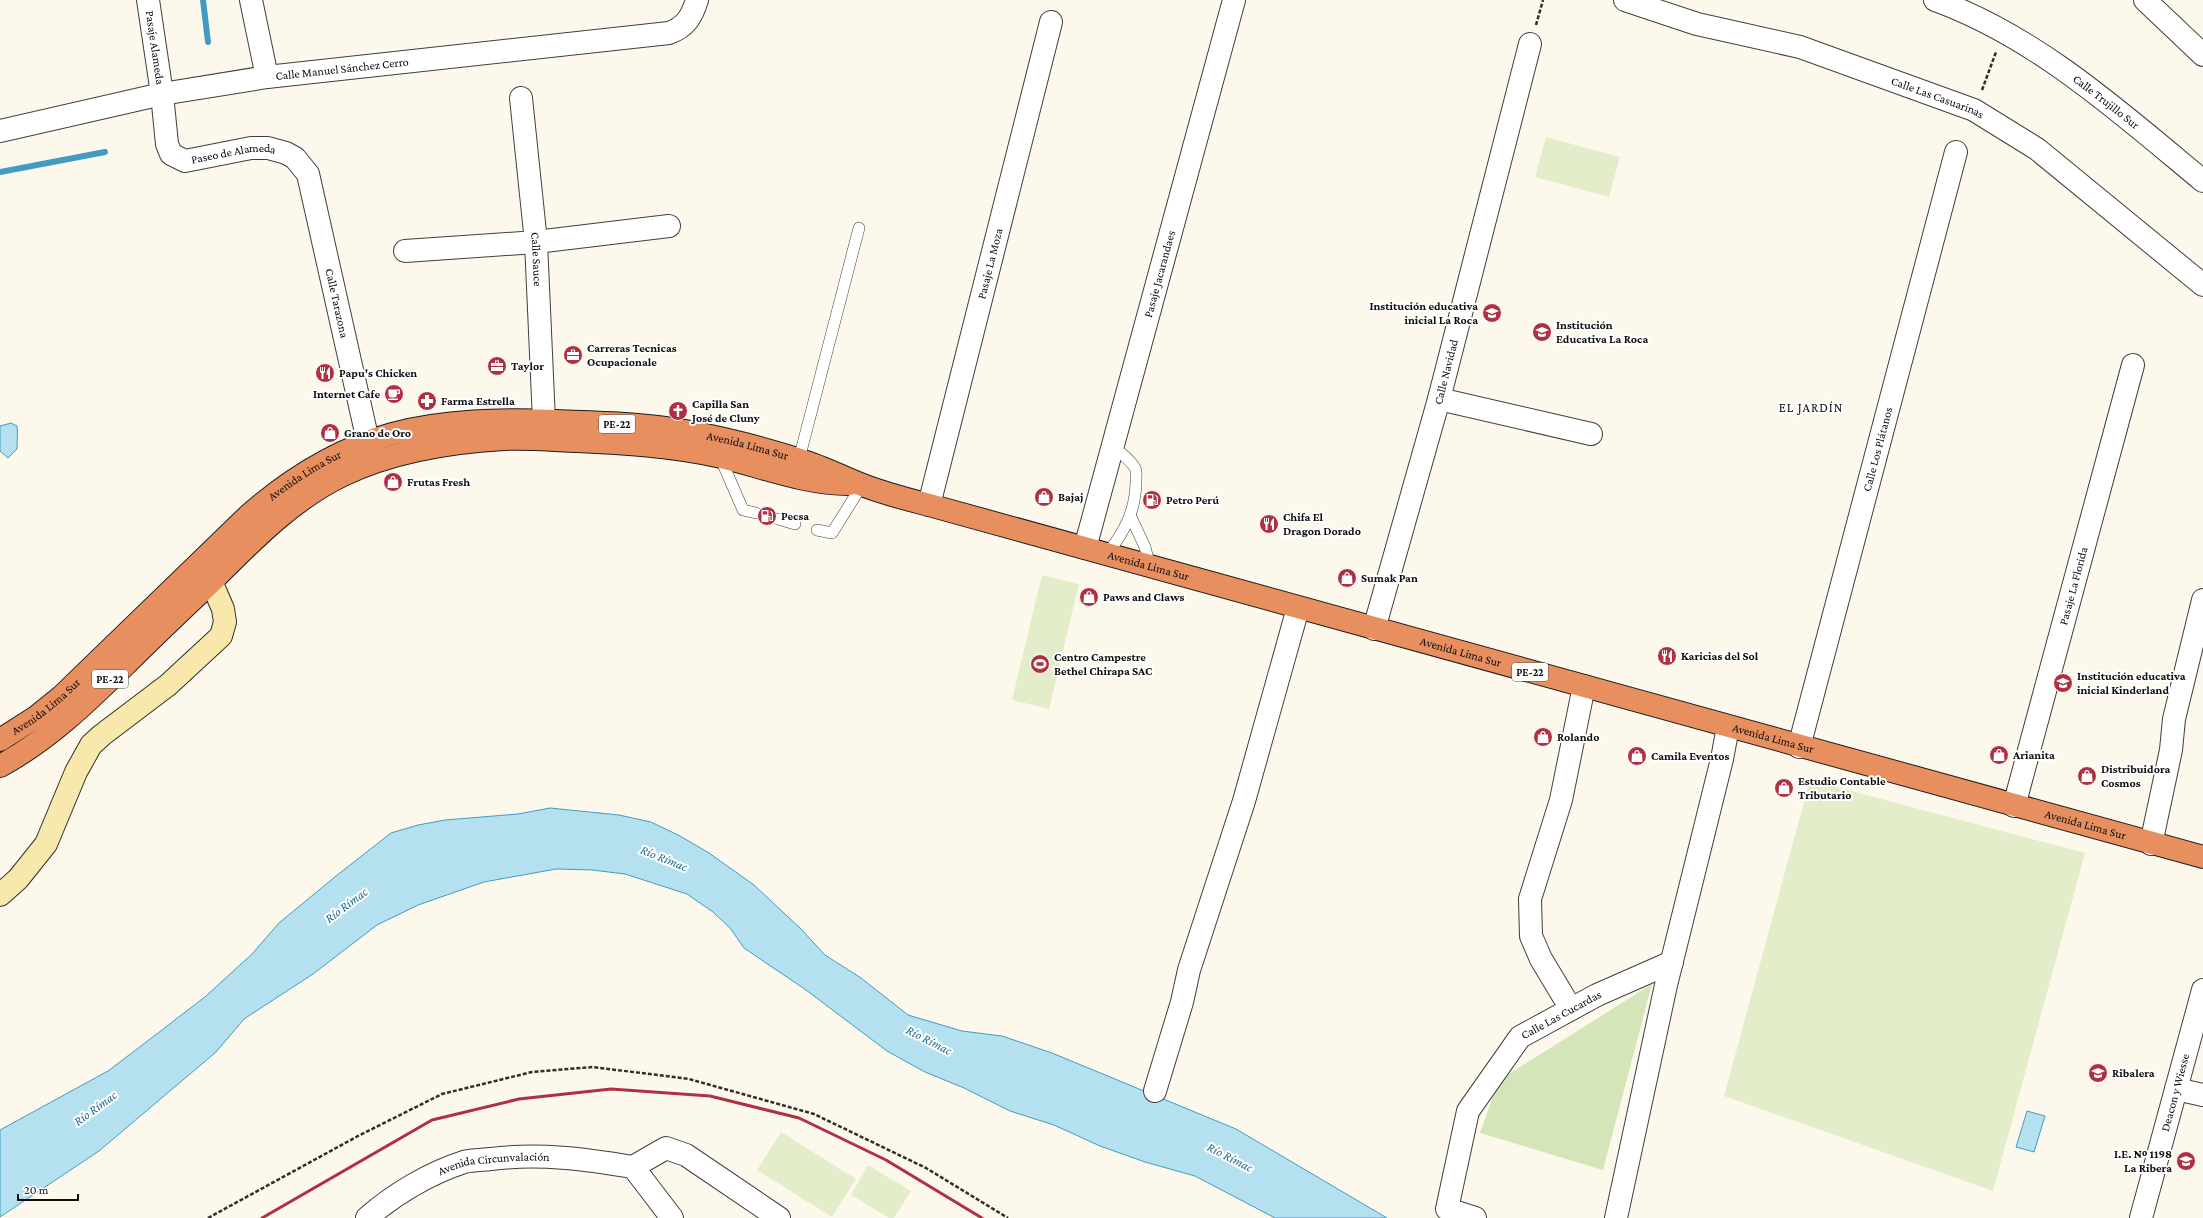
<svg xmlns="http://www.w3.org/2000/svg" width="2203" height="1218" font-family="'Crimson Pro',serif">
<rect width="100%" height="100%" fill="#fdf8ec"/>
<!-- green -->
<path fill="#d4e5b9" d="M1652,984L1603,1170L1480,1133L1493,1096L1504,1077Z"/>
<!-- pitch -->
<g fill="#e4edca">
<path d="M1546,137L1620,157L1609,197L1535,177Z"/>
<path d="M1042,575L1079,584L1049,709L1012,700Z"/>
<path d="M1810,780L2085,853L1993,1191L1724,1096Z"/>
<path d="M781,1132L856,1179L832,1217L757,1170Z"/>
<path d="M868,1165L911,1191L894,1218H889L851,1195Z"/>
</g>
<!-- water -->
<g fill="#b5e0f0" stroke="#429cc1">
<path d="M11,423L17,426C18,432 17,442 17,449L8,458L0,451V426Z"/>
<path d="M550,808L619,815L651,822L680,836L709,853L754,885L801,929L825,955L861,978L908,1015L962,1031L1002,1036L1052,1053L1236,1129L1387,1218H1275L1195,1176L1145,1162L1100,1146L1054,1125L1010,1111L964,1088L925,1072L887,1051L806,990L744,948L730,928L713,912L687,894L625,874L592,870L556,869L484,882L418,905L377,925L313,974L244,1019L216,1052L99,1151L0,1217V1130L108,1071L158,1033L206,996L252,954L279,923L336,876L391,833L418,825L445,820L518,814Z"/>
<path d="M2027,1111L2045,1116L2034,1152L2016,1147Z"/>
</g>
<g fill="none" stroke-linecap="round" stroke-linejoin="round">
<!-- stream -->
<g stroke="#429cc1" stroke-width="6">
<path d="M203,0L208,42"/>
<path d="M0,172L105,152"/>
</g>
<!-- lane casing -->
<g stroke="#3f3f3f" stroke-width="12">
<g id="lane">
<path d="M720,457L743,510L756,513"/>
<path d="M799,459L859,228"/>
<path d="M1131,517L1145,547L1150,567"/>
<path d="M778,519L795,524"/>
<path d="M817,530L832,533L862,485"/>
<path d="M1107,554C1125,531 1136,510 1136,480C1136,476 1137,471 1135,468C1130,459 1120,453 1113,446"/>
</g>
</g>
<!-- street casing -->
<g stroke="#3f3f3f" stroke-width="24">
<g id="street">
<path id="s1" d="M148,0L162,94L167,144L171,154L185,161L251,148H268L286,153L295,158L308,174L372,459"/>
<path d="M251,0L267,77"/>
<path id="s2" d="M1625,0L1697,24L1800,47L1974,110L2037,149L2203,285"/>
<path id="s3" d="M1935,0C2037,37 2121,113 2203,181"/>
<path d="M2145,0L2203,55"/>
<path id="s4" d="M521,98L536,242L544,421"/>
<path id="s5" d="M0,131L162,94L267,77L669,33C686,27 692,16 697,0"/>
<path d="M405,251L536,242L669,226"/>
<path d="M1439,399L1591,434"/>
<path id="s6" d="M929,505L1051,22"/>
<path id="s7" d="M1085,548L1234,0"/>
<path id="s8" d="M1374,629L1439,399L1530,44"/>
<path id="s9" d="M1799,747L1956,152"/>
<path id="s10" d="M2014,806L2133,365"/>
<path d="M2151,844L2171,750L2174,719L2203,600"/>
<path d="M1571,1009L1541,959L1531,936L1530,899L1561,800L1584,686"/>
<path d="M2176,1089L2203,1095"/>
<path d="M1155,1091L1182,1002L1189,970L1244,801L1298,608"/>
<path d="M633,1167L666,1148L686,1155L779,1218"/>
<path id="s11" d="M367,1218C394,1194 430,1173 464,1162C472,1160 482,1160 491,1159C540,1153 585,1159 633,1167L672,1218"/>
<path id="s12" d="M1475,1218L1447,1209L1468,1111L1520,1037L1597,995L1672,962"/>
<path d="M1616,1218L1666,985L1722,759L1728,727"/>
<path id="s13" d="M2141,1218L2203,990"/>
</g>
</g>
<!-- secondary casing -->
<g stroke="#2e2e2e" stroke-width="24">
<path id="secondary" d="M0,895L18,879L46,844L76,772L91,745L102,735L168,685L221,636L225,622L223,609L211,581L201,567"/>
</g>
<!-- highway casing -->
<g stroke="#1d1d1d" stroke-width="24">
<g id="highway">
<path id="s14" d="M0,740L36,717L62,696L249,515C290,479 338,449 392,434C445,420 501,419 556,421C599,423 643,423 685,431C724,438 763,448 800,460C821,466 840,476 860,484C882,493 906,499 929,505L2203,857"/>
<path d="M0,766C48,740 86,703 124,666C154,636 185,607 215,578C254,539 293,499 343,475C393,451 450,442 504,439C528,438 553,440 577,441C624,443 671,446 717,456C761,466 803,484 849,484"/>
</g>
</g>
<!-- path -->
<g stroke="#2e2e2e" stroke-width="2.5" stroke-dasharray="4 2" stroke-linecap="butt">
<path d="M1536,25L1543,0"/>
<path d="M1982,90L1996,52"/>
<path d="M208,1218L358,1136L442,1094L532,1072L593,1067L689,1079L814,1114L926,1168L1008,1218"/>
</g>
<!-- lane -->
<use href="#lane" stroke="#fff" stroke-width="11"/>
<!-- street -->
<use href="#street" stroke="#fff" stroke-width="22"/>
<!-- secondary -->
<use href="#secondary" stroke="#f8e8ac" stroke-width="22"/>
<!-- highway -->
<use href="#highway" stroke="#e88f5f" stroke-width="22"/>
<!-- rail -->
<path stroke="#af3043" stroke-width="3" d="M262,1218L432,1120L519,1099L611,1089L710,1096L799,1118L886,1160L982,1218"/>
</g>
<!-- icons -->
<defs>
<g id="school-disc" transform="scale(1)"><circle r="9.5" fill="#af3043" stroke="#fff"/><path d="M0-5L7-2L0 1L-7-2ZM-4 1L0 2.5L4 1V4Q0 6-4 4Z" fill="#fff"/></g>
<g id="office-disc" transform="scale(1)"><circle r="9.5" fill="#af3043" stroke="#fff"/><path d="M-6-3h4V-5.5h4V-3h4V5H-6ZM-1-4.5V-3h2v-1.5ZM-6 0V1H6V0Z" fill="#fff"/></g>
<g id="restaurant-disc" transform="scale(1)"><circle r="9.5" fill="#af3043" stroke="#fff"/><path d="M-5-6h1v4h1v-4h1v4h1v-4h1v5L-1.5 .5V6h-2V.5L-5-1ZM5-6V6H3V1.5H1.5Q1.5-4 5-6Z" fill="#fff"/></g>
<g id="cafe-disc" transform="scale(1)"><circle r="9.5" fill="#af3043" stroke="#fff"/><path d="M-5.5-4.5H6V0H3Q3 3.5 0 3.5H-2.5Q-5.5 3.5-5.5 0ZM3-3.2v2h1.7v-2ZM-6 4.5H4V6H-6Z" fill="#fff"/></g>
<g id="pharmacy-disc" transform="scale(1)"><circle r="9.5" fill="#af3043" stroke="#fff"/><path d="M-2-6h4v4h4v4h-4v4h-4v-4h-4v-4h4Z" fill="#fff"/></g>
<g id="church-disc" transform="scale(1)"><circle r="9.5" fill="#af3043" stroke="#fff"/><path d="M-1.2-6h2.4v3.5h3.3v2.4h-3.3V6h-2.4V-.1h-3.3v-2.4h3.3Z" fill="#fff"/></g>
<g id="shop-disc" transform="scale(1)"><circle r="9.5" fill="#af3043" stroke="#fff"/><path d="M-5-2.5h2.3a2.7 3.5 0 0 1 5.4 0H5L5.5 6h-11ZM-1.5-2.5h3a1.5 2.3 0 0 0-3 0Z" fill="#fff"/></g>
<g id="fuel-disc" transform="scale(1)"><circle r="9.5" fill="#af3043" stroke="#fff"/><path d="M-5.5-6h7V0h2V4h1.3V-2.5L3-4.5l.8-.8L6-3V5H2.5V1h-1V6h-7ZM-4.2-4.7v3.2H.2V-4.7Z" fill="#fff"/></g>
<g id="stadium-disc" transform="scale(1)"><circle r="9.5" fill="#af3043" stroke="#fff"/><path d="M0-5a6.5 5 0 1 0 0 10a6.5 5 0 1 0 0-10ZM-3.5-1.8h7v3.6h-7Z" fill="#fff"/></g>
<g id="university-disc" transform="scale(1)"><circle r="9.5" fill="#af3043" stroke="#fff"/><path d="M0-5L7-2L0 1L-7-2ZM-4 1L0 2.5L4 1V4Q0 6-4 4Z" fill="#fff"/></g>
</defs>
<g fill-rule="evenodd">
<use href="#school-disc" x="1492" y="313"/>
<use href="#school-disc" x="1542" y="332"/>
<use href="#office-disc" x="573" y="355"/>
<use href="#office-disc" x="497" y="366"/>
<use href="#restaurant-disc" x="325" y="373"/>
<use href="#cafe-disc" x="394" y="394"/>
<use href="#pharmacy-disc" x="427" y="401"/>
<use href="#church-disc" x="678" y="411"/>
<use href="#shop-disc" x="330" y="433"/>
<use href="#shop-disc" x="393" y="482"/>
<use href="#shop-disc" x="1044" y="497"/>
<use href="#fuel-disc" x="1152" y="500"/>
<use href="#fuel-disc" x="767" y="516"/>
<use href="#restaurant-disc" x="1269" y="524"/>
<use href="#shop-disc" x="1347" y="578"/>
<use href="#shop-disc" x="1089" y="597"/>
<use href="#restaurant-disc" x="1667" y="656"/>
<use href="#stadium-disc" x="1040" y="664"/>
<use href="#school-disc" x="2063" y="683"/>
<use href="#shop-disc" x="1543" y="737"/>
<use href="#shop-disc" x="1999" y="755"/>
<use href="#shop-disc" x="1637" y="756"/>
<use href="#shop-disc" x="2087" y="776"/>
<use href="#shop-disc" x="1784" y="788"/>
<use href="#university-disc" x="2098" y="1073"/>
<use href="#school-disc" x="2186" y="1161"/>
</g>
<g text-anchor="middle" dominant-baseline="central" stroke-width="4" stroke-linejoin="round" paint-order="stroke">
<!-- shield labels -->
<g fill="#fff" stroke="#555" stroke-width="1">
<rect x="599" y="415" width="36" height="18" rx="3"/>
<rect x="1512" y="663" width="36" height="18" rx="3"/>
<rect x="92" y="670" width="36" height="18" rx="3"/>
</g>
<g font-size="11" font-weight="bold" fill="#0c0c0c">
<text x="617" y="424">PE-22</text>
<text x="1530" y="672">PE-22</text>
<text x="110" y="679">PE-22</text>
</g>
<!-- street labels -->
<g font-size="12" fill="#0c0c0c" stroke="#fff">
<text stroke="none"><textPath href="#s1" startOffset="48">Pasaje Alameda</textPath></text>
<text stroke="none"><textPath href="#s5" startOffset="348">Calle Manuel Sánchez Cerro</textPath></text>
<text stroke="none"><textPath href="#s2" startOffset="328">Calle Las Casuarinas</textPath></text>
<text stroke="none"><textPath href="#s3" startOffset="200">Calle Trujillo Sur</textPath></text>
<text stroke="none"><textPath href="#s1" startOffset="221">Paseo de Alameda</textPath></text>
<text stroke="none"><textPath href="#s4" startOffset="162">Calle Sauce</textPath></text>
<text stroke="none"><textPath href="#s6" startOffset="249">Pasaje La Moza</textPath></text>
<text stroke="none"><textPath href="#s7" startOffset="284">Pasaje Jacarandaes</textPath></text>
<text stroke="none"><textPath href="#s1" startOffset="438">Calle Tarazona</textPath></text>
<text stroke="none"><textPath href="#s8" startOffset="267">Calle Navidad</textPath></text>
<text stroke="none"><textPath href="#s14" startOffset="861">Avenida Lima Sur</textPath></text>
<text stroke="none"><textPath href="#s9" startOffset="308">Calle Los Plátanos</textPath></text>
<text stroke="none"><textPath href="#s14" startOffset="405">Avenida Lima Sur</textPath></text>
<text stroke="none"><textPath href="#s14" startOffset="1280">Avenida Lima Sur</textPath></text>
<text stroke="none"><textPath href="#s10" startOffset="228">Pasaje La Florida</textPath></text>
<text stroke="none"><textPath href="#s14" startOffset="1604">Avenida Lima Sur</textPath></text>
<text stroke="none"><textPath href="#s14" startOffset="57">Avenida Lima Sur</textPath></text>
<text stroke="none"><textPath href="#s14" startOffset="1928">Avenida Lima Sur</textPath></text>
<text stroke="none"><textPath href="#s14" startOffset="2252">Avenida Lima Sur</textPath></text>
<text stroke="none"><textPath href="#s12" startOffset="267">Calle Las Cucardas</textPath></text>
<text stroke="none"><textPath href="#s13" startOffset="130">Deacon y Wiesse</textPath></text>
<text stroke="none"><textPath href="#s11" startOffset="142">Avenida Circunvalación</textPath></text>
</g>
<!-- poi labels -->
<g font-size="12" font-weight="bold" fill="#0c0c0c" stroke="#fff" text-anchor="start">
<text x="1478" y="306" text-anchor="end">Institución educativa<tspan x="1478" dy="14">inicial La Roca</tspan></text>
<text x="1556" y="325">Institución<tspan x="1556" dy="14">Educativa La Roca</tspan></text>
<text x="587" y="348">Carreras Tecnicas<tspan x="587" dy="14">Ocupacionale</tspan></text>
<text x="511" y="366">Taylor</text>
<text x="339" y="373">Papu's Chicken</text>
<text x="380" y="394" text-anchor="end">Internet Cafe</text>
<text x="441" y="401">Farma Estrella</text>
<text x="692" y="404">Capilla San<tspan x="692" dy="14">José de Cluny</tspan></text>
<text x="344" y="433">Grano de Oro</text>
<text x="407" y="482">Frutas Fresh</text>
<text x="1058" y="497">Bajaj</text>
<text x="1166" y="500">Petro Perú</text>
<text x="781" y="516">Pecsa</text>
<text x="1283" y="517">Chifa El<tspan x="1283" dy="14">Dragon Dorado</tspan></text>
<text x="1361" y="578">Sumak Pan</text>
<text x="1103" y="597">Paws and Claws</text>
<text x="1681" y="656">Karicias del Sol</text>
<text x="1054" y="657">Centro Campestre<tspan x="1054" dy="14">Bethel Chirapa SAC</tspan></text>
<text x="2077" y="676">Institución educativa<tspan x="2077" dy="14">inicial Kinderland</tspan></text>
<text x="1557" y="737">Rolando</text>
<text x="2013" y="755">Arianita</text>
<text x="1651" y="756">Camila Eventos</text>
<text x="2101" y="769">Distribuidora<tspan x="2101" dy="14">Cosmos</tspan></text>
<text x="1798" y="781">Estudio Contable<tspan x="1798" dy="14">Tributario</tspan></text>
<text x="2112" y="1073">Ribalera</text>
<text x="2172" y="1154" text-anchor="end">I.E. Nº 1198<tspan x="2172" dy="14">La Ribera</tspan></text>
</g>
<!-- neighbourhood labels -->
<g font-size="13" letter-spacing="1" fill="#0c0c0c" stroke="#fff">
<text x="1811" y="407">EL JARDÍN</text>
</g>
<!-- water labels -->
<g font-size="13" font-style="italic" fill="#206c92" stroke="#fff">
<text transform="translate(664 858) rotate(22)">Río Rímac</text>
<text transform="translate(346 905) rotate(-37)">Río Rímac</text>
<text transform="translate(929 1040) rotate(27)">Río Rímac</text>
<text transform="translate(95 1108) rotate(-36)">Río Rímac</text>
<text transform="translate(1230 1157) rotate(27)">Río Rímac</text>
</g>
</g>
<!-- scale -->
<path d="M18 1194v6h60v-6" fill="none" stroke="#0c0c0c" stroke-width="2"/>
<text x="24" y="1194" font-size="12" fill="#0c0c0c" stroke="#ffffff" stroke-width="3" paint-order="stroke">20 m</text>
</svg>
